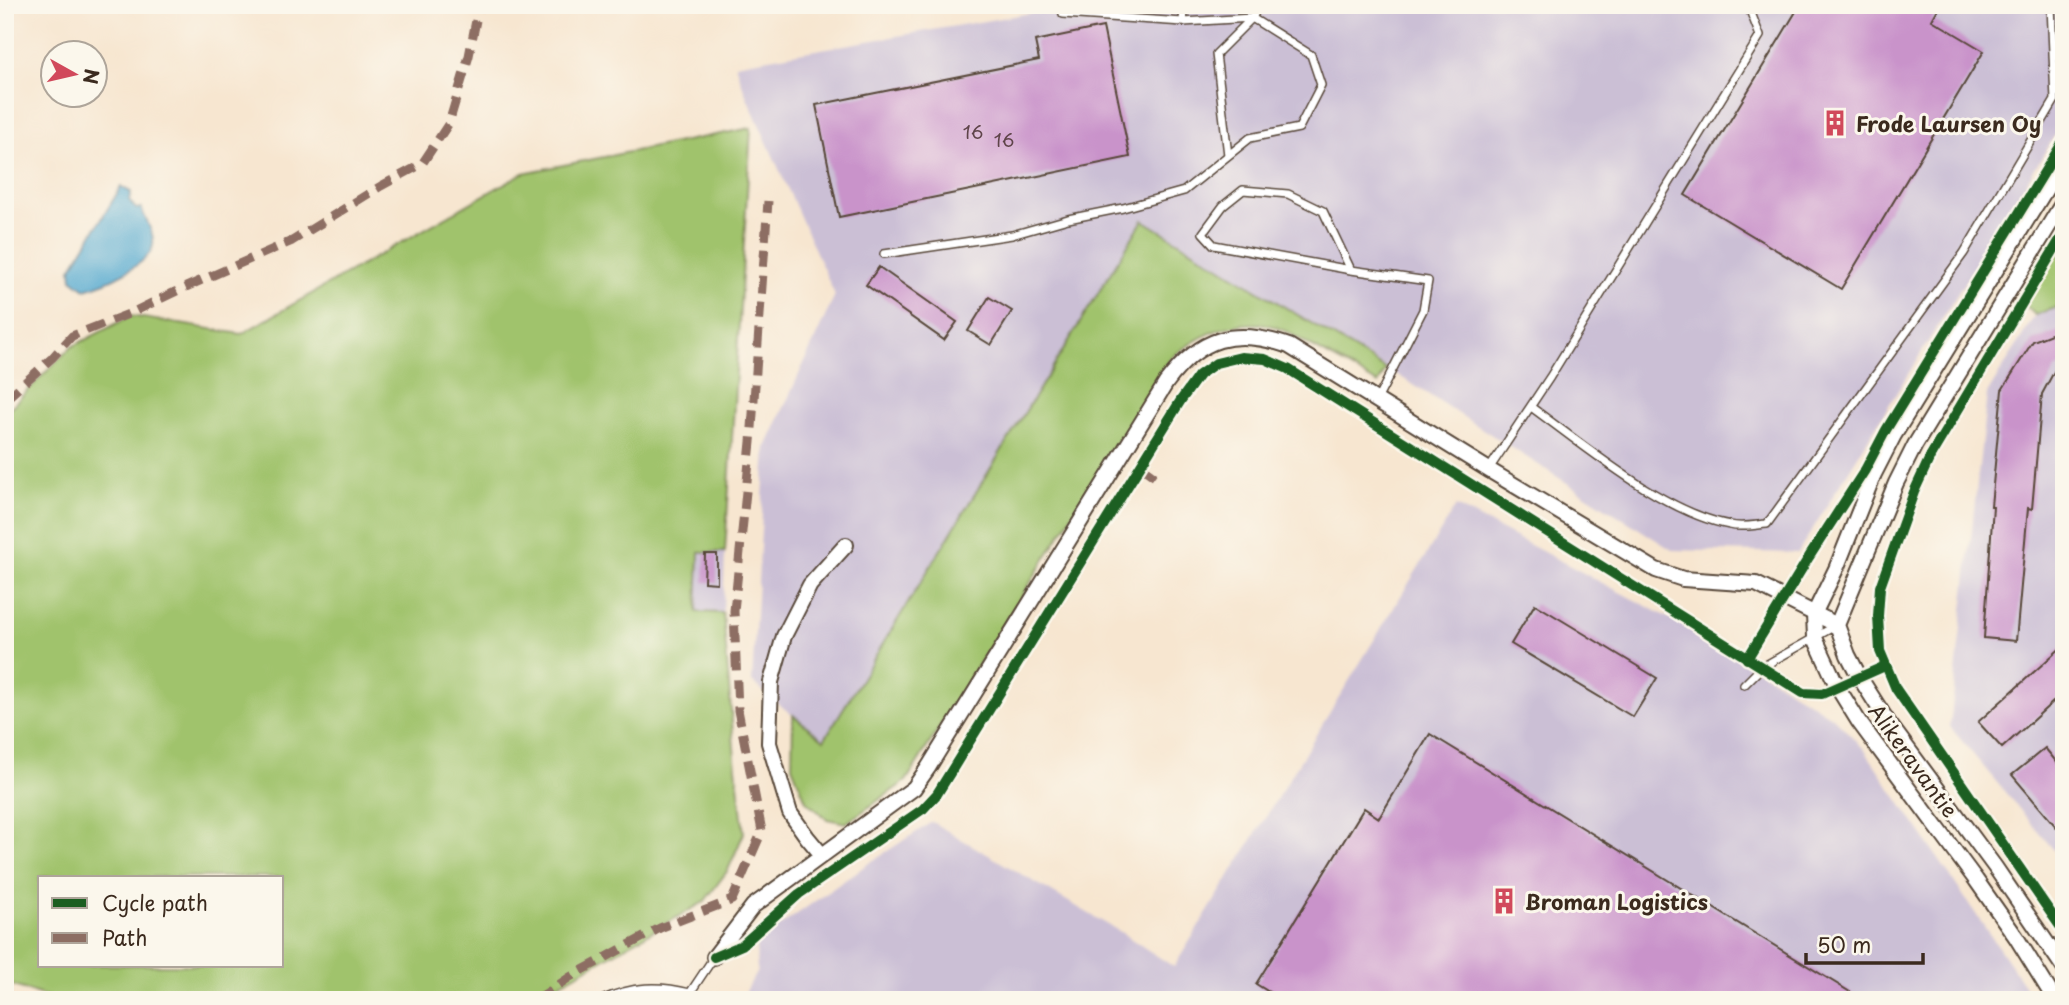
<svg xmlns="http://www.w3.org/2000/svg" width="2069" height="1005" font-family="'Playpen Sans',sans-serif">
<rect width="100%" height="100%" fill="#fbf7ec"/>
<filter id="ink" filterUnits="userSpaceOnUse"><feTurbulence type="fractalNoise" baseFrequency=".0143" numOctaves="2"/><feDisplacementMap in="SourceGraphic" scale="14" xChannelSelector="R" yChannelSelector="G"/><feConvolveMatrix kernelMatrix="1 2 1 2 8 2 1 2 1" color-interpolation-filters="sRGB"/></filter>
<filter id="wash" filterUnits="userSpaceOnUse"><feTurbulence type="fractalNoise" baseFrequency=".00686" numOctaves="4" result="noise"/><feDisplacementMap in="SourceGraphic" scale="28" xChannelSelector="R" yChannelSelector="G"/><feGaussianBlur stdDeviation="1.57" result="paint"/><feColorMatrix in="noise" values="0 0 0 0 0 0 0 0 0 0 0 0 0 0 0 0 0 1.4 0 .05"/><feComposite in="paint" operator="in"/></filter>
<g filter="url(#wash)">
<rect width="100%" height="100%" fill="#f7e6d0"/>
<!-- industrial -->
<g fill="#cbbfd5">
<path d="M1055,5H2064V121L1798,553L1672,550L1401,377L1143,220L824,741L752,682L766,447L835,295L746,95L735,64L1054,9Z"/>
<path d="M2064,305V862L1950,727L1987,394L2035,315Z"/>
<path d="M1456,506L1747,659L1749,664L1834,718L1864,749L2034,1000H736L745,993L757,971L756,943L869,863L932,822L1122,933L1174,967Z"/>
<path d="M699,551L725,552L723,613L697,612Z"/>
</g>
<!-- green -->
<g fill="#a0c36c" stroke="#6e7645" stroke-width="2" fill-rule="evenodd">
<path d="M751,128L725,552H699L697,612L723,613L735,759L744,833L728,870L704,902L531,1000H57L5,983V413L71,347L131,316L241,334L523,173ZM40,877H282V965H40Z"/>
<path d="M1143,220L1386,369L1378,384C1356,371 1333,358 1311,346C1298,338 1282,327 1267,325C1230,319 1198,336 1171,358L906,781L846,823L827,819L806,801L792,766L793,715L824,740Z"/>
<path d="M2064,246V305L2035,315L2022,302Z"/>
</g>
<!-- water -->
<path fill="#53a8cf" stroke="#476976" stroke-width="2" d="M121,187L131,192L129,200L136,209L141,208C145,218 155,234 153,245C151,264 102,285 85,289L72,279L71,269Z"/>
<g id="blocks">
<!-- building -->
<g fill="#c993ca">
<path d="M1800,5H1940L1932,20L1984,51L1841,289L1685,195Z"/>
<path d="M1103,27L1130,157L839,217L816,105L1039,60L1035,41Z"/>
<path d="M879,267L957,322L944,340L866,285Z"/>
<path d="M989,297L1012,311L991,345L968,331Z"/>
<path d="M2064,329V365L2056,368L2042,394L2032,509L2028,508L2016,641L1984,638L1993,506H1991L2002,390L2033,341Z"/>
<path d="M705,554H717V583L704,582Z"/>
<path d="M1535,604L1657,678L1633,717L1511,644Z"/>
<path d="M2064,645V692L2002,748L1978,722Z"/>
<path d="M1430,734L1863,1000H1282L1256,984L1364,808L1379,818Z"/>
<path d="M2045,748L2064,771V836L2012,775Z"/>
</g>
</g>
</g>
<g filter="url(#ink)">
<use href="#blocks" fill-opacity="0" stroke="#574639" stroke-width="2"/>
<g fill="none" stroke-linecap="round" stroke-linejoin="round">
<!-- service casing -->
<g stroke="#574639" stroke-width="10">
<g id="service">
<path d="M1061,5L1063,14L1183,22"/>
<path d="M1228,155L1216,54L1252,18L1259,5"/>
<path d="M884,254L1012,235L1068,219L1123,208L1184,191L1250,138L1299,128L1321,85L1311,55L1252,18L1183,22L1184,5"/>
<path d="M1351,270L1323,211L1288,194L1243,190L1223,206L1203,233L1214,245L1351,270L1428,281L1423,310L1377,400"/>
<path d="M1531,407C1585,446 1664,513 1730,525C1741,528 1755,525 1767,524L1964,253L2055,100L2051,5"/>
<path d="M1489,469L1550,377L1760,36L1748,5"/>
<path d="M1744,685L1762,667L1837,625"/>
<path d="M602,1000C632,986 659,985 690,993L714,957"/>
</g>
</g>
<!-- minor casing -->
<g stroke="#574639" stroke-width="18">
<g id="minor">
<path d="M2064,201L1915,445L1896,483L1837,625L1848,655L1860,678L1888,722L1995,867L2064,968"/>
<path d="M822,855L807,837L790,813L769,743L771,682L784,636L810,585L846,545"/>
<path d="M714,957L753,906L914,788L928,768L1166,383C1200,337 1234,327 1289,346L1489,470L1656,570L1683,579L1756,584L1837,625"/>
<path d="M2055,1000L2016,937L1976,880L1859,722L1838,688L1815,638L1814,614L1836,569L1874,474L1894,435L2049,184L2064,164"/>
</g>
</g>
<!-- service -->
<use href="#service" stroke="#fff" stroke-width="7"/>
<!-- minor -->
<use href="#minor" stroke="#fff" stroke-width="14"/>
<!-- quiet -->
<g stroke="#8d6e63" stroke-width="9" stroke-dasharray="18 9" stroke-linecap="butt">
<path d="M5,400L52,358L72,336L131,313L179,290L292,241L381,186L422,164L449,123L469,56L479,5"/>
<path d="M1140,466L1155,477"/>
<path d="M5,998L12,1000"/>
<path d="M536,1000L570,977L660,928L732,900L762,831L738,710L734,611L751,442L768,201"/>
</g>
<!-- cycleway casing -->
<g stroke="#fbf7ec" stroke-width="15">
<g id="cycleway">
<path d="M2064,233L1931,455L1914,492L1880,587L1878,616L1880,651L1896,689L2064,932"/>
<path d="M1747,659L1809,557L1865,470L1886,430L2064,140"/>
<path d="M714,957L742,945L799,894L923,809L937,794L1181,400L1199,375L1216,363L1241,357L1265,359L1288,369L1803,693L1822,694L1885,666"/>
</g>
</g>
<!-- cycleway -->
<use href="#cycleway" stroke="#1b5e20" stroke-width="10"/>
</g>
</g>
<!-- icons -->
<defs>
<g id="building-bare" transform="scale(2.1)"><path d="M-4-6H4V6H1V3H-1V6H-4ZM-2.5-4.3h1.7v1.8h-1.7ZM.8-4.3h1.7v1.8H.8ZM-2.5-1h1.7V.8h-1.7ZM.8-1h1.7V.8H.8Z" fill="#d1495b" stroke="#fbf7ec" stroke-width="2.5" paint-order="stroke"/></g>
</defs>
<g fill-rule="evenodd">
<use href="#building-bare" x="1835" y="123"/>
<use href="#building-bare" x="1504" y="901"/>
</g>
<g text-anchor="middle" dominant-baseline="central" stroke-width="6" stroke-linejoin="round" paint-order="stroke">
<!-- number labels -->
<g font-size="18" fill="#5e4449">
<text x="973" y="131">16</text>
<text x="1004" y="139">16</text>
</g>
<!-- poi labels -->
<g font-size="21" font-weight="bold" fill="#3b2a1e" stroke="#fbf7ec" text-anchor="start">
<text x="1856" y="123">Frode Laursen Oy</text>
<text x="1525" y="901">Broman Logistics</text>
</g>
<!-- street labels -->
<g font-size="21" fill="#3b2a1e" stroke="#fbf7ec">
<text transform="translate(1914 760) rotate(54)">Alikeravantie</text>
</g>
</g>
<!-- margin -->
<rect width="2069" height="1005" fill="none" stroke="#fbf7ec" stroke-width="28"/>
<!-- legend -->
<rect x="38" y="876" width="245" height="91" fill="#fbf7ec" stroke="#aea59a" stroke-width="2"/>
<rect x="52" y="898" width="35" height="10" fill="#1b5e20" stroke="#aea59a" stroke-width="2"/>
<text x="102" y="911" font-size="21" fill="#3b2a1e">Cycle path</text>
<rect x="52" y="933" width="35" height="10" fill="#8d6e63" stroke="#aea59a" stroke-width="2"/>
<text x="102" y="946" font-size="21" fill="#3b2a1e">Path</text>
<!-- north arrow -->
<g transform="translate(74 74) rotate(98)"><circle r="33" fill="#fbf7ec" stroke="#aea59a" stroke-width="2"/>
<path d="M0-5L12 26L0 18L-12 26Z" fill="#d1495b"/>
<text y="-10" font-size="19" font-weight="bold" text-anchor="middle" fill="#3b2a1e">N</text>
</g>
<!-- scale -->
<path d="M1806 953v10h117v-10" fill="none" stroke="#3b2a1e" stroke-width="3.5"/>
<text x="1817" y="953" font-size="21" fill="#3b2a1e" stroke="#fbf7ec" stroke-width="5" paint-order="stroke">50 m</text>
</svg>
